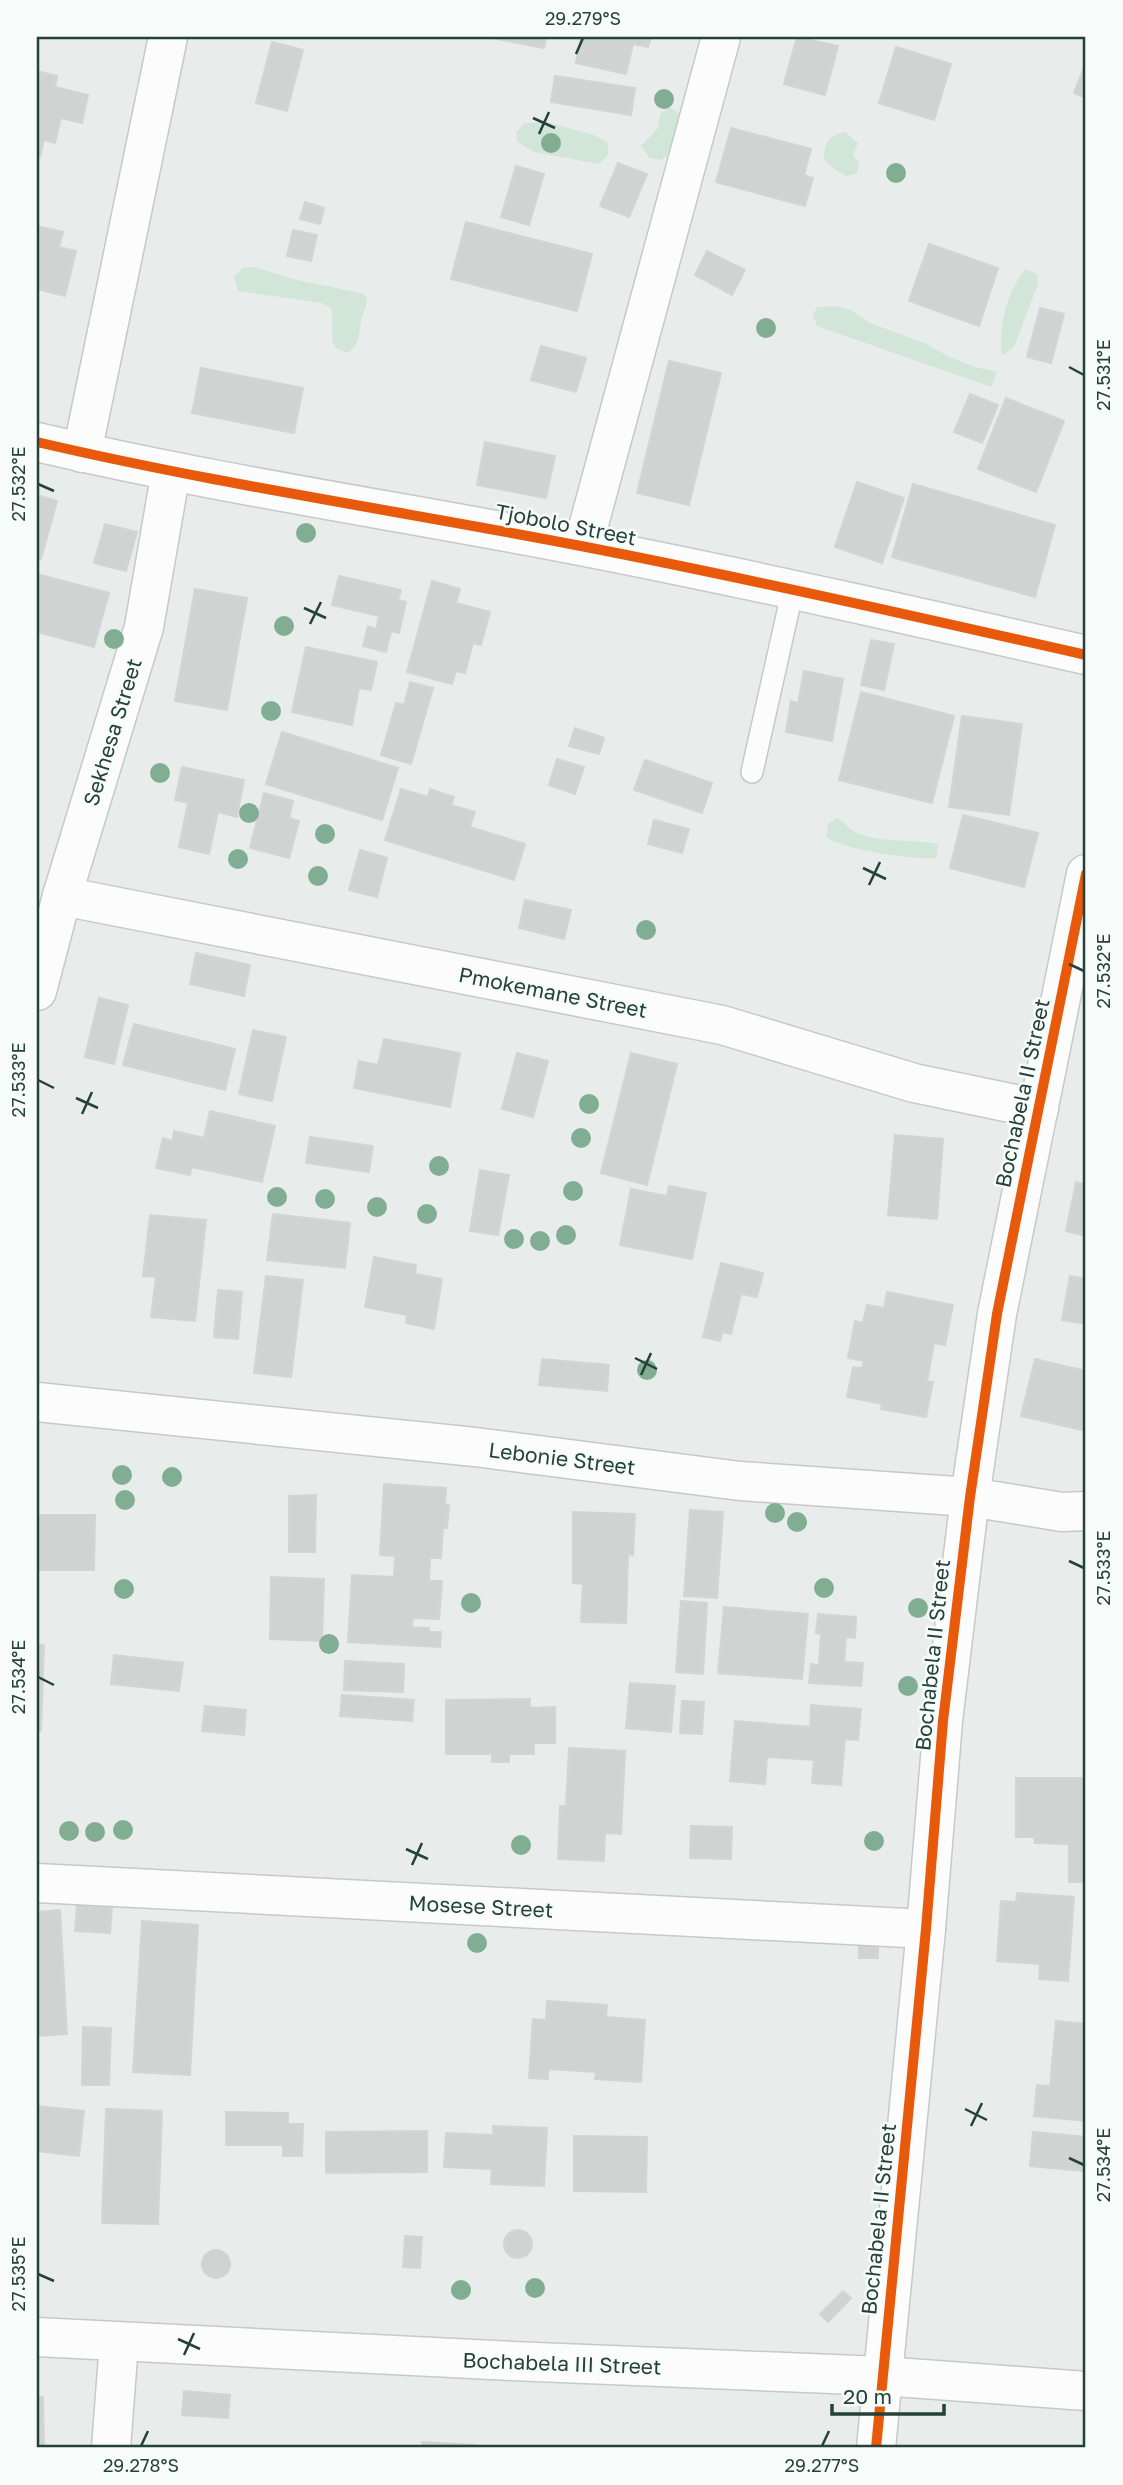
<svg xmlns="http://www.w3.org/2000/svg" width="1123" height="2485" font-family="'Golos Text',sans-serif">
<rect width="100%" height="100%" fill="#e8edeb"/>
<!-- green -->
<g fill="#d1e6d8">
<path d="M669,107L680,114L678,134L671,154L661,160L650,158L641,146L658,128L660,114Z"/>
<path d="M547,122L594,135L608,143V155L598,164L535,152L517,142L516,132L525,123Z"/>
<path d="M845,132L858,143L853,155L859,163L857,173L847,176L837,171L824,160C824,145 828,134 845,132Z"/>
<path d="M254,267L293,279L365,294L367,300C366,306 364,311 362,317C358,332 362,344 347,353L336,348L332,341V309L322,303L238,291L234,277L243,268Z"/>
<path d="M1025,269L1037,274L1038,284L1014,347L1002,355C998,325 1007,293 1025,269Z"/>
<path d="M834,306L851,310L868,322L926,344L950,357L975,367L997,372L991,387L817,326L813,315L817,307Z"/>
<path d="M837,818C846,822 850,831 859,834C884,843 912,839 938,844L936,858C912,860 845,850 826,837L828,824Z"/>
</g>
<!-- building -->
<g fill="#cfd4d2" stroke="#d1d6d4" stroke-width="2">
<path d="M487,37H546L544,48Z"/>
<path d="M581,37H651L648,47L633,44L626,74L576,63Z"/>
<path d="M797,37L838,46L825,95L784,84Z"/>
<path d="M272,42L303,50L287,111L256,103Z"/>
<path d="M896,47L951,64L934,120L879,103Z"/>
<path d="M1086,62V98L1074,93Z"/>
<path d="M37,71L57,76L55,87L88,95L82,123L61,118L55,143L44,140L40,157H37Z"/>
<path d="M555,76L635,88L631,115L551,102Z"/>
<path d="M731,128L811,149L804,175L813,178L805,206L716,182Z"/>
<path d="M618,163L647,174L629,217L600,206Z"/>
<path d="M516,166L544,174L529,225L501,217Z"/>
<path d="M305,202L324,208L320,224L300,219Z"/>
<path d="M466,222L592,254L577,311L451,279Z"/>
<path d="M37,226L63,232L59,247L76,251L65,296L37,289Z"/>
<path d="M293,230L317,235L311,261L287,256Z"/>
<path d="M929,244L998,268L979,326L909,301Z"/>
<path d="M707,251L745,270L732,295L695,275Z"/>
<path d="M1040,308L1064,314L1051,363L1027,357Z"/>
<path d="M541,346L586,358L576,392L531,380Z"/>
<path d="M669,361L721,373L689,505L637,493Z"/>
<path d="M201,368L303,388L294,433L192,413Z"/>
<path d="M970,394L998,405L982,443L954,432Z"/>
<path d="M1006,398L1064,421L1036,492L978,469Z"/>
<path d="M485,442L555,456L546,498L477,485Z"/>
<path d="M857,482L904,498L882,563L835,547Z"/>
<path d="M913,484L1055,525L1035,597L892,557Z"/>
<path d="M37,495L57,501L41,559L37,558Z"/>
<path d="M105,524L137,532L126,571L94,563Z"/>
<path d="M37,574L109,593L94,647L37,632Z"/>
<path d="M339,576L401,590L398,600L406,602L399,633L391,631L386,652L363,646L368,626L376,629L379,616L332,605Z"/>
<path d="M432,581L460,589L456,603L490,612L481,645L473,643L465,673L456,671L452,684L407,672Z"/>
<path d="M195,589L247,598L227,710L175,701Z"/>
<path d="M871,640L894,644L884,690L861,685Z"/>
<path d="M306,647L377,662L371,690L359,688L352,725L292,712Z"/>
<path d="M804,671L843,679L832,741L786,732L791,701L798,703Z"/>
<path d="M410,682L433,688L411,764L381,755L396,703L404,705Z"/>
<path d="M861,692L954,716L932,803L839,780Z"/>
<path d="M962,716L1022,724L1009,815L949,807Z"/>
<path d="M575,728L604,738L599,754L569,746Z"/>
<path d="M282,732L398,768L382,820L266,784Z"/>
<path d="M557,759L584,767L575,794L549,785Z"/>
<path d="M645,760L712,783L702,813L634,790Z"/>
<path d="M182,767L244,780L237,817L218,812L209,854L179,847L188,803L175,800Z"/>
<path d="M401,789L428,797L430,789L454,797L451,805L475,812L470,827L525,844L514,880L385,840Z"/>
<path d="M264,793L293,801L289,818L299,821L289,858L250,848Z"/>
<path d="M963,815L1038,833L1024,887L950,868Z"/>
<path d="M654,820L689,829L682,853L648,844Z"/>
<path d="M360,850L387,858L377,897L349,890Z"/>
<path d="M525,900L571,910L564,939L519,928Z"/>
<path d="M196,953L250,965L244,996L190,984Z"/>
<path d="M99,998L128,1005L114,1064L85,1057Z"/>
<path d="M134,1024L235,1049L225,1090L123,1065Z"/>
<path d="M253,1030L286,1037L272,1101L239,1094Z"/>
<path d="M384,1039L460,1053L450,1107L354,1088L359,1061L378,1065Z"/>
<path d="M517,1053L548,1061L533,1117L502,1109Z"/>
<path d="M631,1053L677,1064L647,1185L601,1173Z"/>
<path d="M210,1111L275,1126L262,1182L192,1167L190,1175L156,1168L163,1138L173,1141L174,1131L204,1138Z"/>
<path d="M895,1135L943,1139L937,1219L888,1215Z"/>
<path d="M310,1137L373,1146L369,1172L306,1163Z"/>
<path d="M480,1170L509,1175L498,1235L470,1231Z"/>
<path d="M1076,1182L1086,1185V1236L1066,1231Z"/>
<path d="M669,1186L706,1193L692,1259L620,1245L631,1189L667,1196Z"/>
<path d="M273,1214L350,1223L345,1268L267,1260Z"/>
<path d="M150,1215L206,1220L195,1321L151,1317L156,1277L143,1276Z"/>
<path d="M374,1257L416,1265L415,1274L442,1279L434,1329L406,1323L407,1315L365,1307Z"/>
<path d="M721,1263L763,1273L757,1297L741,1294L731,1334L722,1332L720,1341L703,1337Z"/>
<path d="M266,1276L303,1280L291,1377L254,1373Z"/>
<path d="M1070,1276L1086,1279V1324L1062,1320Z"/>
<path d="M218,1290L242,1292L238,1339L214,1337Z"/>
<path d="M887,1292L953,1305L945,1345L934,1343L927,1381L933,1382L926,1417L881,1409L882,1404L847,1397L853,1367L862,1368L864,1361L848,1358L855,1321L863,1323L867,1305L884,1308Z"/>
<path d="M542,1359L609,1365L607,1391L539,1385Z"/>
<path d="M1035,1359L1086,1371V1431L1021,1416Z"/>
<path d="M384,1484L446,1488L445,1505H449L447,1528H443L441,1558H430L429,1581H442L439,1619L413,1618L412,1627L349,1624L352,1575L394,1577L395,1556L380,1555Z"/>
<path d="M316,1495L315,1552H289V1496Z"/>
<path d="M690,1510L723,1512L717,1598L684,1596Z"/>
<path d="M573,1512L635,1514L633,1555L628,1554L626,1623L581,1622L583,1584L573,1583Z"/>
<path d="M37,1515H95L94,1570H37Z"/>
<path d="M271,1577L324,1579L322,1641L270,1639Z"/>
<path d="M681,1601L707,1603L703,1674L676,1672Z"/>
<path d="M724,1607L808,1614L802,1679L718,1673Z"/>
<path d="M818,1614L856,1617L855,1638L846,1637L844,1662L863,1663L861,1686L809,1683L811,1664L819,1665L821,1634L816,1633Z"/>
<path d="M349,1624L429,1628V1632H441L440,1647L348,1642Z"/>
<path d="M37,1644L44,1645L41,1731L37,1730Z"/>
<path d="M114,1655L183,1663L179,1691L111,1684Z"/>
<path d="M345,1661L404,1664L403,1692L344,1690Z"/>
<path d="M630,1683L675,1686L671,1732L626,1728Z"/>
<path d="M342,1695L414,1700L412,1721L340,1716Z"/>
<path d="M530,1699V1708L555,1707V1743H534V1754H509V1762H492V1754H446V1700Z"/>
<path d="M682,1701L704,1702L702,1734L680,1733Z"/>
<path d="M811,1705L861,1709L858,1740L845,1739L841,1785L812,1783L814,1760L767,1757L765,1784L730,1781L735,1721L810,1727Z"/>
<path d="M205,1706L246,1710L244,1735L202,1731Z"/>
<path d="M569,1748L625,1751L621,1834L605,1833L604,1861L558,1859L560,1806H566Z"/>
<path d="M1016,1778H1086V1882H1069V1844L1035,1843L1034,1837H1016Z"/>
<path d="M691,1826L732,1827L731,1859L690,1858Z"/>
<path d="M1017,1893L1074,1897L1068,1981L1039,1979L1040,1964L997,1961L1001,1901L1016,1902Z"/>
<path d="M77,1905L112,1907L110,1933L75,1931Z"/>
<path d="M60,1910L67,2034L37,2036V1912Z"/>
<path d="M142,1921L198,1925L190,2075L133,2072Z"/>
<rect x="859" y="1941" width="19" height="17"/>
<path d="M547,2001L607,2005L606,2017L645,2020L641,2082L595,2079L596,2072L548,2069V2079L529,2078L533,2019L546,2020Z"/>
<path d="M1056,2021L1086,2024L1083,2046H1086V2121L1034,2116L1037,2085L1050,2086Z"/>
<path d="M83,2027L111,2028L109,2085H82Z"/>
<path d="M37,2106L84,2111L79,2156L37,2151Z"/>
<path d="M106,2109L162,2111L158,2224L102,2223Z"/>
<path d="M226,2112L288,2113V2124H303L302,2156H283V2145H226Z"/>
<path d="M493,2126L547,2128L544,2186L491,2184L492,2169L444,2167L446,2133L493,2135Z"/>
<path d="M427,2131V2172L326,2173V2132Z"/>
<path d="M1033,2132L1086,2137L1083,2171L1030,2166Z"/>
<path d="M574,2136L647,2137L646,2192L574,2191Z"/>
<circle cx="518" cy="2244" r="14"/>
<path d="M405,2236L422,2237L420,2268L403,2267Z"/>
<circle cx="216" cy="2264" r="14"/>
<path d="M843,2291L851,2298L828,2322L820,2314Z"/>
<path d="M184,2391L230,2395L228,2418L182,2415Z"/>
<path d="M37,2397H43L44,2448H37Z"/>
<path d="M422,2442L475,2445V2448H422Z"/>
</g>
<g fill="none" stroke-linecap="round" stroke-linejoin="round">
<!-- service casing -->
<g stroke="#c5cac8" stroke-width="24">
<path id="service" d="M752,772L793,589"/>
</g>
<!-- minor casing -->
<g stroke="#c5cac8" stroke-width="41">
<g id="minor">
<path d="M37,442C216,484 400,511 581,546C750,579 918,617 1086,655"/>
<path d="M82,453L168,37"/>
<path d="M583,546L721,37"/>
<path d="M62,896L722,1025L914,1083L1039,1109"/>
<path d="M37,991L62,896L144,627L171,471"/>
<path d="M37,1402L475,1447L740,1481L970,1497L1062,1512L1086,1511"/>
<path d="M37,1883L926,1929"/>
<path d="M111,2448L119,2343"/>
<path d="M876,2448L926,1929L943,1721L970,1497L997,1314L1086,874"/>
</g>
</g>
<!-- tertiary casing -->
<g stroke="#c5cac8" stroke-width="41">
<path id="tertiary" d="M37,2337L512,2361L882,2376L1086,2391"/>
</g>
<!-- service -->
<use href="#service" stroke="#fcfcfc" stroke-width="21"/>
<!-- minor -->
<use href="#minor" stroke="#fcfcfc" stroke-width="38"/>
<!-- tertiary -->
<use href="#tertiary" stroke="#fcfcfc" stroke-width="38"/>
<!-- cycleway casing -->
<g stroke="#f7fbf9" stroke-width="15">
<g id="cycleway">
<path d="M37,442C216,484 400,511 581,546C750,579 918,617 1086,655"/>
<path d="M876,2448L926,1929L943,1721L970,1497L997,1314L1086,874"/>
</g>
</g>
<!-- cycleway -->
<use href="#cycleway" stroke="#e8590c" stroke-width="10"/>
</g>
<!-- trees -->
<g fill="#81ae93">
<circle cx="664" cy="99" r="10"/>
<circle cx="551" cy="143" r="10"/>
<circle cx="896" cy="173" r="10"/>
<circle cx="766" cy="328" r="10"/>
<circle cx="306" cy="533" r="10"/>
<circle cx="284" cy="626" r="10"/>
<circle cx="114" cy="639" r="10"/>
<circle cx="271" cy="711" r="10"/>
<circle cx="160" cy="773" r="10"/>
<circle cx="249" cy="813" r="10"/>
<circle cx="325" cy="834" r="10"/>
<circle cx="238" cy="859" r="10"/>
<circle cx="318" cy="876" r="10"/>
<circle cx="646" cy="930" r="10"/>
<circle cx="589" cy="1104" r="10"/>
<circle cx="581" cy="1138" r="10"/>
<circle cx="439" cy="1166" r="10"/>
<circle cx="573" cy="1191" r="10"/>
<circle cx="277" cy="1197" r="10"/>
<circle cx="325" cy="1199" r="10"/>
<circle cx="377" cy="1207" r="10"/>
<circle cx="427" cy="1214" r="10"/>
<circle cx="566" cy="1235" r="10"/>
<circle cx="514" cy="1239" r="10"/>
<circle cx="540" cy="1241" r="10"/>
<circle cx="647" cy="1370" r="10"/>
<circle cx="122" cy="1475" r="10"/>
<circle cx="172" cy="1477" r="10"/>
<circle cx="125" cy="1500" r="10"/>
<circle cx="775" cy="1513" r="10"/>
<circle cx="797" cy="1522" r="10"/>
<circle cx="824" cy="1588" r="10"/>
<circle cx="124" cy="1589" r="10"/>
<circle cx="471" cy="1603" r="10"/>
<circle cx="918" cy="1608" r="10"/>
<circle cx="329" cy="1644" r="10"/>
<circle cx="908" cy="1686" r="10"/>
<circle cx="123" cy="1830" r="10"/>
<circle cx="69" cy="1831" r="10"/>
<circle cx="95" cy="1832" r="10"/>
<circle cx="874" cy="1841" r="10"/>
<circle cx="521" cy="1845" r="10"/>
<circle cx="477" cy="1943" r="10"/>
<circle cx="535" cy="2288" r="10"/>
<circle cx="461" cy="2290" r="10"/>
</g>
<!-- ticks -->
<path fill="none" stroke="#24423a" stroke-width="2.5" d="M576,54L583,38M533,118L555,128M539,134L549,112M1069,367L1084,375M38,484L54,491M304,608L326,618M310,624L321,602M863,868L886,879M869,885L880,862M1069,964L1084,971M38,1080L54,1088M76,1098L98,1108M82,1114L92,1092M635,1358L657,1369M641,1375L651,1353M1069,1561L1084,1568M38,1677L54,1685M406,1849L428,1859M412,1865L422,1843M965,2109L987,2120M971,2126L982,2103M1069,2158L1084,2165M38,2274L54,2281M178,2339L200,2349M184,2355L194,2333M141,2446L148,2431M822,2446L829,2431"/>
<g text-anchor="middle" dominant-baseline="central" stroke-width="5" stroke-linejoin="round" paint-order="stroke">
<!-- street labels -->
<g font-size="21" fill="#24423a" stroke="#f7fbf9">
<text transform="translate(566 524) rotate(11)">Tjobolo Street</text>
<text transform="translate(112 732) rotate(-73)">Sekhesa Street</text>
<text transform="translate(553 992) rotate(11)">Pmokemane Street</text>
<text transform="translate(1022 1093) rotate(-78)">Bochabela II Street</text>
<text transform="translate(562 1458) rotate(7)">Lebonie Street</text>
<text transform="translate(932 1655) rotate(-84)">Bochabela II Street</text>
<text transform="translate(481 1906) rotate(3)">Mosese Street</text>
<text transform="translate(878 2219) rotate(-84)">Bochabela II Street</text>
<text transform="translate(562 2363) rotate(2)">Bochabela III Street</text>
</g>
</g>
<!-- border -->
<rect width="1123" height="2485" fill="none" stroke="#f7fbf9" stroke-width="77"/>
<!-- scale -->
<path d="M832 2404v10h112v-10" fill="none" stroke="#24423a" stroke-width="3.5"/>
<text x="843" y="2404" font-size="21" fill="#24423a" stroke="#f7fbf9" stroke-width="5" paint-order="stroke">20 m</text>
<rect x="38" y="38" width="1046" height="2408" fill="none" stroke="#24423a" stroke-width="2.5"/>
<g font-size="18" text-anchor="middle" fill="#24423a">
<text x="583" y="25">29.279°S</text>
<text transform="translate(1104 375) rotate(-90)" y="6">27.531°E</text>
<text transform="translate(19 484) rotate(-90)" y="6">27.532°E</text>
<text transform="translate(1104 971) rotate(-90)" y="6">27.532°E</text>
<text transform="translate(19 1080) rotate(-90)" y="6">27.533°E</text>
<text transform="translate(1104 1568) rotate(-90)" y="6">27.533°E</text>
<text transform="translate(19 1677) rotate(-90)" y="6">27.534°E</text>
<text transform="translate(1104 2165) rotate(-90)" y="6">27.534°E</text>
<text transform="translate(19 2274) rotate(-90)" y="6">27.535°E</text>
<text x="141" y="2472">29.278°S</text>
<text x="822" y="2472">29.277°S</text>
</g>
</svg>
